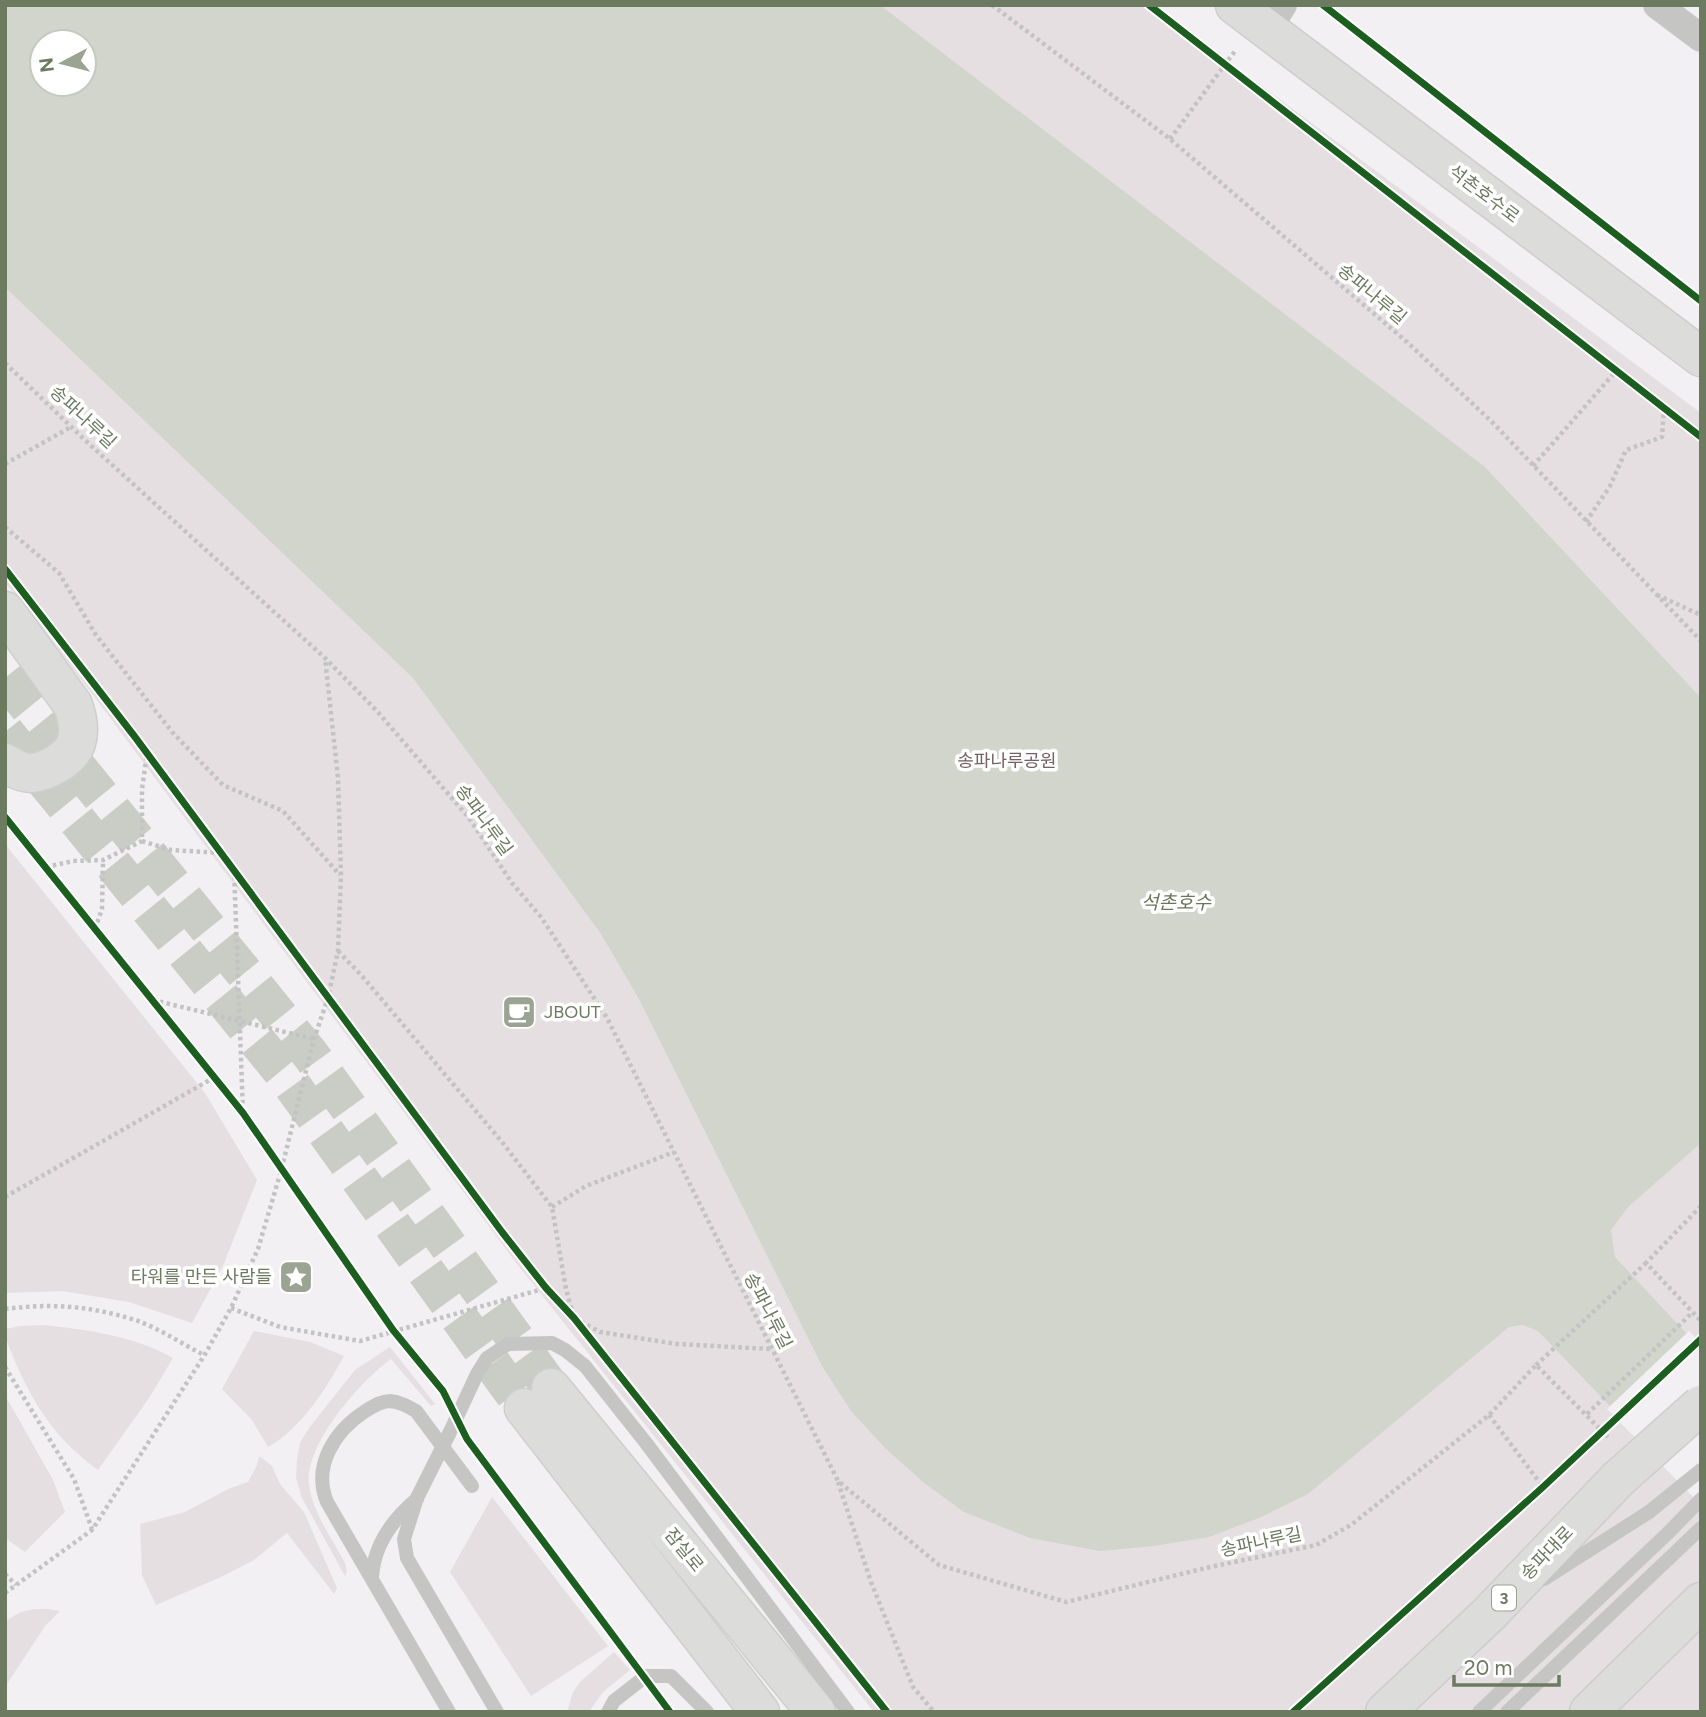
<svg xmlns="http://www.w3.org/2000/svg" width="1706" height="1717" font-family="Figtree,'Noto Sans KR',sans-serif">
<rect width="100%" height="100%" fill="#f2f0f2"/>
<!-- green -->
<g fill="#e5dfe2" fill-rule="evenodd">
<path d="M5,5H1153L1701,413V1712H874L517,1264L99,703L5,582ZM42,42H84V84H42Z"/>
<path d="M5,844L205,1093L257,1180L223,1266L192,1323L129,1302L62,1291L5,1293Z"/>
<path d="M45,1325C89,1330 134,1336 173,1358L149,1398L98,1470C50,1436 26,1392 6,1339V1329L19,1326Z"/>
<path d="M254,1331L310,1342L344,1356C326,1389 302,1428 268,1447L252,1420L222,1389Z"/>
<path d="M390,1347L435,1404L431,1406L391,1359C361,1381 305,1443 309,1484C312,1512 332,1538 345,1563L347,1571L345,1576L302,1498L296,1478L297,1459L300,1443L309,1428L355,1370Z"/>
<path d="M5,1395L53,1480L65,1512L25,1552L5,1538Z"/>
<path d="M259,1457H261L272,1466L280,1484L304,1512L337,1588L334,1594L287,1533L254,1560L221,1577L156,1605L142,1575L140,1524L185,1512L228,1489L248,1482L257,1465Z"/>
<path d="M492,1497L608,1646L531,1696L450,1572Z"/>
<path d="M34,1609H48L60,1611L45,1626L5,1687V1621L21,1612Z"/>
<path d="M614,1652L630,1670L603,1692L589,1712H567L573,1692L580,1682Z"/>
</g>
<!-- water -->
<path fill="#d2d5cc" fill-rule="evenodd" d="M5,5H880L1485,467L1701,698V1143L1628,1207L1611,1230L1615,1257L1701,1349V1501L1538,1331L1523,1325L1509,1327L1308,1494L1259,1518L1209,1537L1154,1546L1100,1551L1030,1538L964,1512L923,1482L885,1448L851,1411L822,1366L639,999L601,934L413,678L5,287ZM42,42H84V84H42Z"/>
<!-- pier -->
<path fill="#f2f0f2" d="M1689,1331L1701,1343V1505L1607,1409Z"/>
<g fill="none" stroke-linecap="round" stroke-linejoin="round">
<!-- secondary-tunnel -->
<g stroke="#cacdc6" stroke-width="38" stroke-dasharray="38 19" stroke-linecap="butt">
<path d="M5,678L310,1054L551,1388"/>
<path d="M5,732L284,1074L524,1408"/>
</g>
<!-- secondary casing -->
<g stroke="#cececd" stroke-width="41">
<g id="secondary">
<path d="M1235,5L1701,357"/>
<path d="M5,611L73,705C77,716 80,731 76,743C71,759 46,772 31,773C22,773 13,768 5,763"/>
<path d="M551,1388L816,1712"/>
<path d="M524,1408L760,1712"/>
</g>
</g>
<!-- primary casing -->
<g stroke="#cecdcd" stroke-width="41">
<g id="primary">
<path d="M1385,1712L1489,1614L1618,1479"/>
<path d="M1589,1712L1701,1602"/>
</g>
</g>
<!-- path -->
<g stroke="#c2c3c2" stroke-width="4.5" stroke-dasharray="3.5 3.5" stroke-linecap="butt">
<path d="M992,5L1170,139L1407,342L1493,423L1701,641"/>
<path d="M1170,139L1235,51"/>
<path d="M5,363L88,443L325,658L376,710L469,818L512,883L541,917L607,1018L838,1481L939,1565L1066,1602L1210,1567L1316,1545L1351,1525L1489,1415L1536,1365L1608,1437"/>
<path d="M5,464L71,427"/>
<path d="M1533,466L1616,371"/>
<path d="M1586,522L1610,486L1626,450L1662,437L1664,408"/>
<path d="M5,527L59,573L96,635L172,732L223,785L283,811L340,875"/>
<path d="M1657,595L1701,615"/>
<path d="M142,841L171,850L222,853"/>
<path d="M46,867L73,861L103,860L142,841V789L147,754"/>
<path d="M234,869L243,1113"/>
<path d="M95,929L102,909L103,860"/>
<path d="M338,951L362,976L502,1142L552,1207L566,1289L574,1318L600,1332L677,1344L770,1349"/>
<path d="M153,1000L314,1039"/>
<path d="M5,1197L215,1077"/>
<path d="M1701,1206L1646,1263L1701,1321"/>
<path d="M552,1207L586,1186L674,1152"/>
<path d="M231,1308L280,1327L360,1341L546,1288"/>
<path d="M5,1309C51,1303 91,1306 135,1320C159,1328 182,1344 204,1355"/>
<path d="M1536,1365L1646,1263"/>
<path d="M5,1367L74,1479L92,1529"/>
<path d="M1587,1414L1693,1312"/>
<path d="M1489,1415L1543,1487"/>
<path d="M838,1482L871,1582L913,1687L934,1712"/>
<path d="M5,1574L16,1585"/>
<path d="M5,1593L92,1530L204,1356L231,1308L258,1249L281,1171L314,1039L328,998L338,951L341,875L338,778L325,658"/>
</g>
<!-- lane -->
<g stroke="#c5c6c4" stroke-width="14">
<path d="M449,1434L477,1374L487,1358L508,1344L552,1343L565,1350L585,1366L646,1443L848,1712"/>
<path d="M417,1498L404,1539L407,1558L497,1712"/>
<path d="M372,1577C374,1545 393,1519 417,1499"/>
<path d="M1544,1579L1649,1512"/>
<path d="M449,1712L327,1502C312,1466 335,1431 364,1412C372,1407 380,1401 390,1401C400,1402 407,1406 416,1411L472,1486"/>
<path d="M608,1712L614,1701L646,1676H671L707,1712"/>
<path d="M1479,1712L1669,1532"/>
<path d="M1507,1712L1681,1547"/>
</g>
<!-- street -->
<g stroke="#c5c6c4" stroke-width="28">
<path d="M1657,5L1701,38"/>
<path d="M1267,30L1283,5"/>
</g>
<!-- secondary -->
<use href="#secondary" stroke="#dcdcdb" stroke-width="38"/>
<!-- primary -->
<use href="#primary" stroke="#dcdcdb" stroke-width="38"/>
<!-- primary-bridge casing -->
<g stroke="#cecdcd" stroke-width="41" stroke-linecap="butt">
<path id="primary-bridge" d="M1618,1479L1701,1405"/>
</g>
<!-- lane-bridge -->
<g stroke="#c5c6c4" stroke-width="14">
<path d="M417,1498L449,1434"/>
<path d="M1649,1512L1701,1470"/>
<path d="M1669,1532L1701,1499"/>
<path d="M1681,1547L1701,1528"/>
</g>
<!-- primary-bridge -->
<use href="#primary-bridge" stroke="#dcdcdb" stroke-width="38"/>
<!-- cycleway casing -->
<g stroke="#fff" stroke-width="11">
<g id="cycleway">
<path d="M1149,5L1701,437"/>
<path d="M1323,5L1701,301"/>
<path d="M5,569L135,737L502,1232L546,1288L574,1318L887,1712"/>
<path d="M5,817L243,1113L393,1330L443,1391L467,1439L670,1712"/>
<path d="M1293,1712L1543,1487L1701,1339"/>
</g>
</g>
<!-- cycleway -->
<use href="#cycleway" stroke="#1b5e20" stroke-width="7"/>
</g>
<!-- icons -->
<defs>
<g id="cafe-square" transform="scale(1.75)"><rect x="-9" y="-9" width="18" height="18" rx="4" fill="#9ba393" stroke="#fff"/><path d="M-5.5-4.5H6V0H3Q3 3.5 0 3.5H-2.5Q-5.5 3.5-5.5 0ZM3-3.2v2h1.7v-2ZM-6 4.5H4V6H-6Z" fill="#fff"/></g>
<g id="sight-square" transform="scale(1.75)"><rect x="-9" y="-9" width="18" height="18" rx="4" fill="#9ba393" stroke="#fff"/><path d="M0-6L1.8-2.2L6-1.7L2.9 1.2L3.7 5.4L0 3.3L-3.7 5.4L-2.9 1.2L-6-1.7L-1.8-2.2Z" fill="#fff"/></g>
</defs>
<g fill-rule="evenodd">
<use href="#cafe-square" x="519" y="1012"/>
<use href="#sight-square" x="296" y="1277"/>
</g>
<g text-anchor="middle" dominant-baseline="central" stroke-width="7" stroke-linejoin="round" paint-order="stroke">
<!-- shield labels -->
<rect fill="#fff" stroke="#98a290" stroke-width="2" x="1492" y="1585.5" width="24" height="25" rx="5"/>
<g font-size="16" font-weight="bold" fill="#6c7a60">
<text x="1504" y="1598">3</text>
</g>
<!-- street labels -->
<g font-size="18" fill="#6c7a60" stroke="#fff">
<text transform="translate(1484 194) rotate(37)">석촌호수로</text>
<text transform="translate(1372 294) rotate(40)">송파나루길</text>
<text transform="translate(83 417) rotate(43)">송파나루길</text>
<text transform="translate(484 820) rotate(54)">송파나루길</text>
<text transform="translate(768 1311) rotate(63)">송파나루길</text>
<text transform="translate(1261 1542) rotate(-12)">송파나루길</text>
<text transform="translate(684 1550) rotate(51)">잠실로</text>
<text transform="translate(1547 1553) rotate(-46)">송파대로</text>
</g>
<!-- park labels -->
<g font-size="18" fill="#766265" stroke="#fff">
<text x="1007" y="761">송파나루공원</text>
</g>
<!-- poi labels -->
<g font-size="18" fill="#6c7a60" stroke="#fff" text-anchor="start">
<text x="544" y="1012">JBOUT</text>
<text x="272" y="1277" text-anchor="end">타워를 만든 사람들</text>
</g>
<!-- water labels -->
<g font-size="19" font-style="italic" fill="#6c765a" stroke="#fff">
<text x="1176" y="902">석촌호수</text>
</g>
</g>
<!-- border -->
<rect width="1706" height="1717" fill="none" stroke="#6c7a60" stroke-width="14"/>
<!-- north arrow -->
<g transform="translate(63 63) rotate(263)"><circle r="33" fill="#ffffff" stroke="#c4cabf" stroke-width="2"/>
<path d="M0-5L12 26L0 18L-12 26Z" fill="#9ba393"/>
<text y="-10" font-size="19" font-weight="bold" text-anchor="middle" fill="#6c7a60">N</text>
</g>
<!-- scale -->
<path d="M1454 1675v10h105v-10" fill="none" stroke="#6c7a60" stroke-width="3.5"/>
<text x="1464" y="1675" font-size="21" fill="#6c7a60" stroke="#ffffff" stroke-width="5" paint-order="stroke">20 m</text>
</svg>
